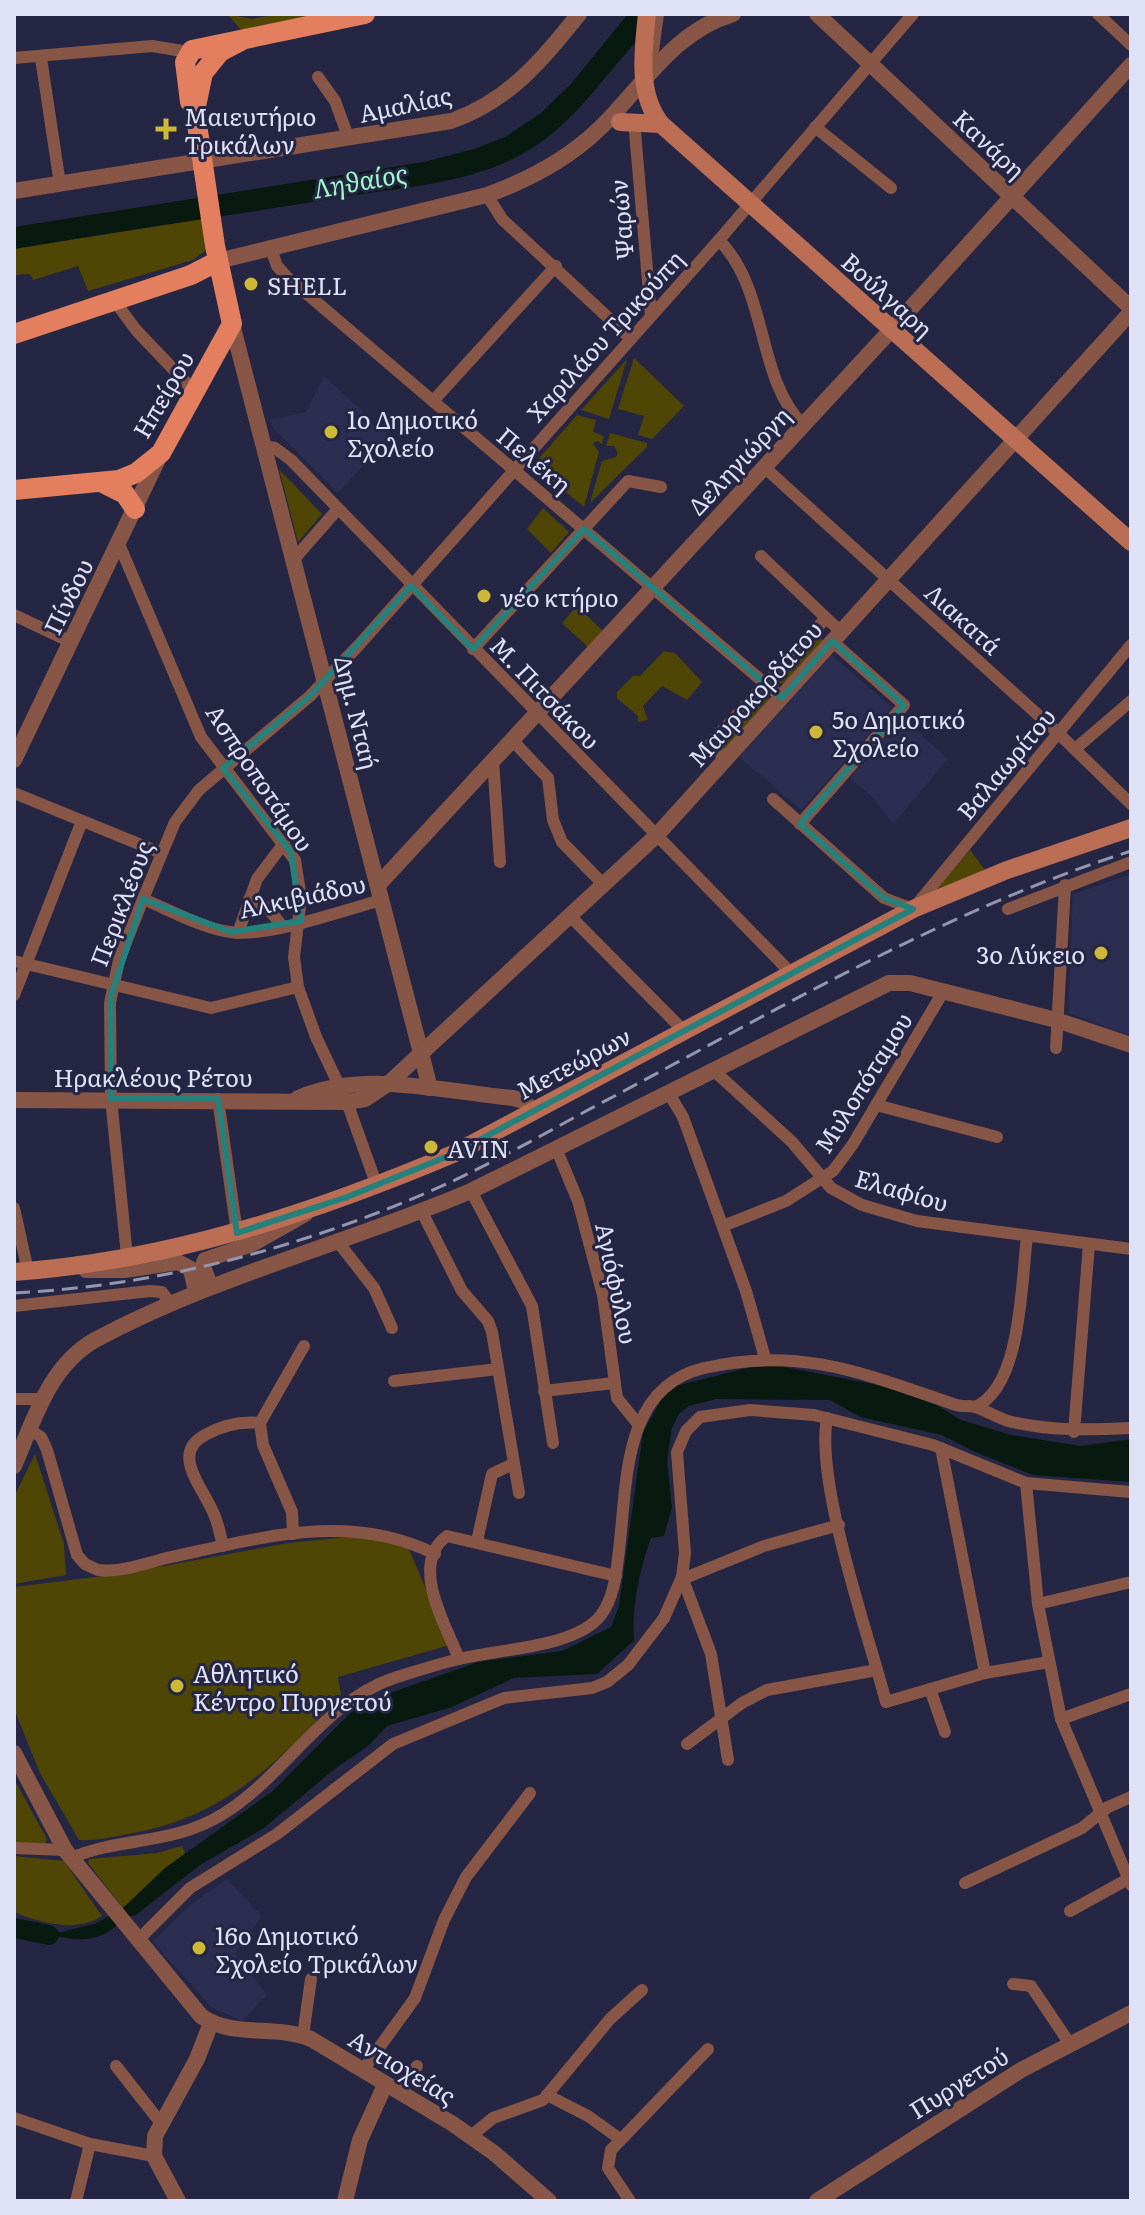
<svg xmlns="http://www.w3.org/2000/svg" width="1145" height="2215" font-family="Literata,serif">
<rect width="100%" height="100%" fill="#242644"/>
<!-- built -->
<g fill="#2b2d51">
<path d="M324,376L390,436L338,493L273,428L270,420L306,412Z"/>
<path d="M832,655L893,708L801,810L739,757Z"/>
<path d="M902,718L948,759L893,824L873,798L850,778Z"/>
<path d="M1131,874V1036L1068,1013L1073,894Z"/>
<path d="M227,1879L262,1916L235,1954L267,1995L242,2021L211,2007L153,1942L189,1906Z"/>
</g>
<!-- green -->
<g fill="#4f4504">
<path d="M227,14L252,19L278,14H332L244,33Z"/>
<path d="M201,219L205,251L193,260L88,291L78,266L33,280L30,274L14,275V249Z"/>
<path d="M634,358L684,406L652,439L638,435L644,416L618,409Z"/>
<path d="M627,359L609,419L581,410Z"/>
<path d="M577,415L596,420L593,432L604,436L602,444L597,441L593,443L599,452L584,507L533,465Z"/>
<path d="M610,433L647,443V447L590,503L602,461L616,457L618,453L614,446H606Z"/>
<path d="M279,469L322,514L298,542Z"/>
<path d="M543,508L569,532L551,553L527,529Z"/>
<path d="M577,606L604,632L589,648L562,623Z"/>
<path d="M817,636H821L823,642L784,684L779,683V678Z"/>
<path d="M664,651L675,653L702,682L687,700L662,686L643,706L648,720L638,722V716L617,698V692L633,676H640Z"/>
<path d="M763,695H769L770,701L724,751L719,744Z"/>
<path d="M970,850L986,871L937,891L938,887Z"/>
<path d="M35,1454L64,1544L66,1575L14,1584V1497Z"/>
<path d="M378,1534L408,1547L450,1645L338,1677L341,1695C278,1763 223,1818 128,1834C112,1837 96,1841 79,1840L40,1773L14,1709V1587L120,1574L288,1543Z"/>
<path d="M14,1779L47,1839L44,1846L14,1844Z"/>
<path d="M182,1846L185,1853L123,1908L88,1863L89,1859L157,1853Z"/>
<path d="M14,1856L64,1861L102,1916C77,1933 40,1923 14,1912Z"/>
</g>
<!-- water -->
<g fill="#081a10">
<path d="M628,14H666C613,56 585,119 524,153C472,183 407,187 349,196C237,215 125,230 14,249V227L424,162L474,149L505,137L541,113L570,85Z"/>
<path d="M774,1365L883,1386L937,1405L961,1420L1011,1435L1081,1446L1131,1439V1482L1033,1475L973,1451L942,1435L860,1417L830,1400L716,1399L689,1406L679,1414L672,1428L667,1461L672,1508L664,1536L651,1538C640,1569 631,1607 634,1640L597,1674L514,1678L452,1707L387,1726L368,1746L336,1768L264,1828L200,1865L136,1915C122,1917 115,1930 102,1935C84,1943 67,1938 49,1935L97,1923L123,1908L165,1868L273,1791L359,1704L478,1662L562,1651L611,1627L619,1606L643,1432L668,1388L751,1367Z"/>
</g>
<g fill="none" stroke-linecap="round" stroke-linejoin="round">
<!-- river -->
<path stroke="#081a10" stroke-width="20" d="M14,1928L49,1935"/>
<!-- minor -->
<g stroke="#875646" stroke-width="12">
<path d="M1098,14L1131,45"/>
<path d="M14,58L152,46L189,52"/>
<path d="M41,58L60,184"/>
<path d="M318,77L335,101L349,139"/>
<path d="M634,121L651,315"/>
<path d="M815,127L891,188"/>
<path d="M487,195L502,219L630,338"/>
<path d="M719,240C769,291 756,378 803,425"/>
<path d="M270,246L277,266L287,277L782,698"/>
<path d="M114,300L136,330L194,391"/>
<path d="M433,401L556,266"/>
<path d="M264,446L275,448L291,460L793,975"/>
<path d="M764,467L1058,733L1131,804"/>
<path d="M119,544L201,737L295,860L301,898L294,957L298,987L316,1037L347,1102L377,1186"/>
<path d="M761,556L841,632"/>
<path d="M294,559L337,510"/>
<path d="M14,615L71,642"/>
<path d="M473,649L628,481L661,487"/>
<path d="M512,740L548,778L553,820L562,842L603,884"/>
<path d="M1075,749L1131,701"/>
<path d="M493,760L500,862"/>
<path d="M727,760L710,744L826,618"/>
<path d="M14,793L161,853"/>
<path d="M773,799L884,898L913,909L1131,645"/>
<path d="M800,824L904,705L832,641"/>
<path d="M143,899C170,910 201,928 230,932C268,938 343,910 382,900"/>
<path d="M249,899L268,908L282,926"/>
<path d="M1008,909L1131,862"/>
<path d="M570,916L684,1031"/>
<path d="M238,933L257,879L284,843"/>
<path d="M14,961L211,1008L298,987"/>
<path d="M14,995L82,821"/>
<path d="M1056,1048L1065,885"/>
<path d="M712,1069L792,1142L831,1188L862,1205L917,1221L1131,1249"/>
<path d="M668,1092L683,1117L746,1291L765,1358"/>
<path d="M218,1099L237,1233"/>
<path d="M876,1105L997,1137"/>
<path d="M556,1148L578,1201L603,1295L617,1398L638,1424"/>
<path d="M471,1191L532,1306L553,1443"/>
<path d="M14,1208L28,1271"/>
<path d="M422,1212L462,1291L488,1321L492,1332L519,1493"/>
<path d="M723,1226L786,1201L833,1171L853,1144L943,992"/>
<path d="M338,1242L374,1288L392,1328"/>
<path d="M127,1256L111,1099L110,1003L119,960L143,899L175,822L199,790L310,696L358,646L719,240L913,14"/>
<path d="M14,1306L150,1291L162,1292L170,1303"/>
<path d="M394,1381L498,1369"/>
<path d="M544,1391L614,1383"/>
<path d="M14,1399H44"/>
<path d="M975,1407C1022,1387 1021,1282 1027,1237"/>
<path d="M827,1418C815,1483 868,1633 886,1702L985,1673L1049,1662"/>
<path d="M30,1430L41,1437L47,1450L77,1555L85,1564L98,1570C121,1573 149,1562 171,1557C261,1538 349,1511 435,1554"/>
<path d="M1074,1432L1089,1244"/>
<path d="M941,1448L985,1673"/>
<path d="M1026,1483L1038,1604L1061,1719L1131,1885"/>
<path d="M293,1534L292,1512L263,1445L260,1423L304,1346"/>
<path d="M477,1541L492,1474L513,1464"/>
<path d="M223,1546C220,1534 218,1521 212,1510C201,1485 171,1453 205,1435C223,1425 241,1421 260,1423"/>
<path d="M682,1577L711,1654L728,1760"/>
<path d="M685,1578L764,1546L839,1525"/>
<path d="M1038,1604L1131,1582"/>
<path d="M459,1659C447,1627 408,1564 447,1536L616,1576"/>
<path d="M930,1689L945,1732"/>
<path d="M1061,1719L1131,1694"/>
<path d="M687,1744L742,1703L767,1690L877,1670"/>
<path d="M14,1848L65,1850"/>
<path d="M71,1858C123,1836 171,1846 223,1814C285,1776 323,1702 394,1678C417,1671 440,1663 464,1658C501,1649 577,1647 601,1615C613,1599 616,1577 618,1558C628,1488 619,1388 704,1368C802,1346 865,1374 956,1405C962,1407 969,1405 975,1407C988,1411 999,1419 1012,1422C1053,1431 1090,1430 1131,1428"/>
<path d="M965,1883L1082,1828L1108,1807L1131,1797"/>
<path d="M1070,1911L1128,1879"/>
<path d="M137,1941L190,1888L277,1834L393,1744L504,1698L592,1688L607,1682L628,1665L664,1618L682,1577L685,1553L677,1452L686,1431L700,1417L750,1410L814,1415L933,1445L1026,1483L1131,1492"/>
<path d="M1013,1984L1031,1986L1070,2044"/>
<path d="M303,2036L311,1979"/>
<path d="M116,2066L160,2122"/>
<path d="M363,2070L415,1998L444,1920L466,1877L530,1793"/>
<path d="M400,2093L417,2066"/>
<path d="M547,2095L588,2116L620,2139"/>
<path d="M14,2118L90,2144L154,2156"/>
<path d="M471,2136L493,2118L543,2100L610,2019L642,1990"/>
<path d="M76,2201L90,2144"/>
<path d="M630,2201L608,2168L611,2150L708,2049"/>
</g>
<!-- tertiary -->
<g stroke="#875646" stroke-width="16">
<path d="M817,14L1131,308"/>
<path d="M649,65L656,14"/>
<path d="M14,191L451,121C509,101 542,60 579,14"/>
<path d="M218,261L487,195C528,180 567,160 599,129C642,88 672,32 733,14"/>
<path d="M232,324L430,1088"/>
<path d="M14,760L160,455"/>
<path d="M378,885L892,329L1131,65"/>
<path d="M298,1098C366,1069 443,1092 513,1098L524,1101L532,1111"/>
<path d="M14,1100L347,1102L365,1099L389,1083L656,836L1131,312"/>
<path d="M86,1270H125L178,1262L191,1269L196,1292"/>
<path d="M210,1286L203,1266L205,1260L252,1244L305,1214"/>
<path d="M14,1466C34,1420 49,1366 95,1340C214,1276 346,1244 471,1191L889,983H910L1056,1020L1131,1045"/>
<path d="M14,1753L65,1850L201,2016C234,2039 275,2024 311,2039L453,2124L494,2153L549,2201"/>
<path d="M178,2201L154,2156L155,2136L197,2059L211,2023"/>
<path d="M345,2201L360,2140L385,2085"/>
<path d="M817,2201L1021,2070L1131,2013"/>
</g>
<!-- secondary -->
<g stroke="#bb6e54" stroke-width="18">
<path d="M647,14C643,50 637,94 661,124L1131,542"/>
<path d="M620,122L661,124"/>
<path d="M14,1272C168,1261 313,1213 453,1154L913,909L1007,870L1131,828"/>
</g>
<!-- primary -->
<g stroke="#e37f5e" stroke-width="20">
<path d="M190,102L185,62L192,50L365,14"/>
<path d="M14,334L191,275L218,261"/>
<path d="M101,482L125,494L135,509"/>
<path d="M14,490L119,480L136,473L161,453L232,324L215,246L195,111L203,73L220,52L241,41"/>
</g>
<!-- rail -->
<path stroke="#9396ae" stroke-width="3" stroke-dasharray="16 8" stroke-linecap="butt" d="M14,1293C156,1286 296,1249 426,1193C482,1169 535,1139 588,1110C765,1017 940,912 1131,851"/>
</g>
<!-- marked area -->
<path fill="none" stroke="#24817c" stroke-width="6" stroke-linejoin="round" d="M584,529L782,698L832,641L904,705L800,824L884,898L913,909L453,1154L347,1197L237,1233L218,1099H111V996L143,899L231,932L301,921L291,852L223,768L310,696L411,586L473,649Z"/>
<!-- markers -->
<g fill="#ceb837" stroke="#242644" stroke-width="3">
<path d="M162 117h8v8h8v8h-8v8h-8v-8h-8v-8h8z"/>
<circle cx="251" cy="284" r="8"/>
<circle cx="331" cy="432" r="8"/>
<circle cx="484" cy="596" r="8"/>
<circle cx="816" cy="732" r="8"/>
<circle cx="1101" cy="953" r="8"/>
<circle cx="431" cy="1147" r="8"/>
<circle cx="177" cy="1686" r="8"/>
<circle cx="199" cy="1948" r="8"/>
</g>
<g text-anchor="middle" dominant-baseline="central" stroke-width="6" stroke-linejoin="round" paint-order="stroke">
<!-- street labels -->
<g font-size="24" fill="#dfe2f6" stroke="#242644">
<text transform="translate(405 103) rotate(-12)">Αμαλίας</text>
<text transform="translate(990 143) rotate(43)">Κανάρη</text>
<text transform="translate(620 220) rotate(-95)">Ψαρών</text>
<text transform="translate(888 294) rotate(42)">Βούλγαρη</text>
<text transform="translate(604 335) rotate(-48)">Χαριλάου Τρικούπη</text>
<text transform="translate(162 394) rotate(-60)">Ηπείρου</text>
<text transform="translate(535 459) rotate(40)">Πελέκη</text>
<text transform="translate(738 460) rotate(-47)">Δεληγιώργη</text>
<text transform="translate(67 596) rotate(-64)">Πίνδου</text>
<text transform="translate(964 618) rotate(42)">Λιακατά</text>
<text transform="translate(546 692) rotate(46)">Μ. Πιτσάκου</text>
<text transform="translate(754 693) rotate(-48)">Μαυροκορδάτου</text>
<text transform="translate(358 712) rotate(76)">Δημ. Νταή</text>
<text transform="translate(1005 763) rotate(-50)">Βαλαωρίτου</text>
<text transform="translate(261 777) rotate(56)">Ασπροποτάμου</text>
<text transform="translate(302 895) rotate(-12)">Αλκιβιάδου</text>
<text transform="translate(120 903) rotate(-69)">Περικλέους</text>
<text transform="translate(573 1062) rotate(-28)">Μετεώρων</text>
<text x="153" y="1076">Ηρακλέους Ρέτου</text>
<text transform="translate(862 1082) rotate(-58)">Μυλοπόταμου</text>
<text transform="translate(902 1189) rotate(16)">Ελαφίου</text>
<text transform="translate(618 1283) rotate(78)">Αγιόφυλου</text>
<text transform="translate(403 2066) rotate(31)">Αντιοχείας</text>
<text transform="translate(958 2082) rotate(-32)">Πυργετού</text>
</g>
<!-- poi labels -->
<g font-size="24" fill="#dfe2f6" stroke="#242644" text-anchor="start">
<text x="184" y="115">Μαιευτήριο<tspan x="184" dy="28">Τρικάλων</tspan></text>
<text x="267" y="284">SHELL</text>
<text x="347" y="418">1ο Δημοτικό<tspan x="347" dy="28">Σχολείο</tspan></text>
<text x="500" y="596">νέο κτήριο</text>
<text x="832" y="718">5ο Δημοτικό<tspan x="832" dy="28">Σχολείο</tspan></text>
<text x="1085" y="953" text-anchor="end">3ο Λύκειο</text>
<text x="447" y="1147">AVIN</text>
<text x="193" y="1672">Αθλητικό<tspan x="193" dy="28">Κέντρο Πυργετού</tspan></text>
<text x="215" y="1934">16ο Δημοτικό<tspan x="215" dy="28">Σχολείο Τρικάλων</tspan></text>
</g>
<!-- water labels -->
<g font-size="26" font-style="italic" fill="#9ef9c7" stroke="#242644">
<text transform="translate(360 179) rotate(-10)">Ληθαίος</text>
</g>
</g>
<!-- border -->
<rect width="1145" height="2215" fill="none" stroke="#dfe2f6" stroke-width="32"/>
</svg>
